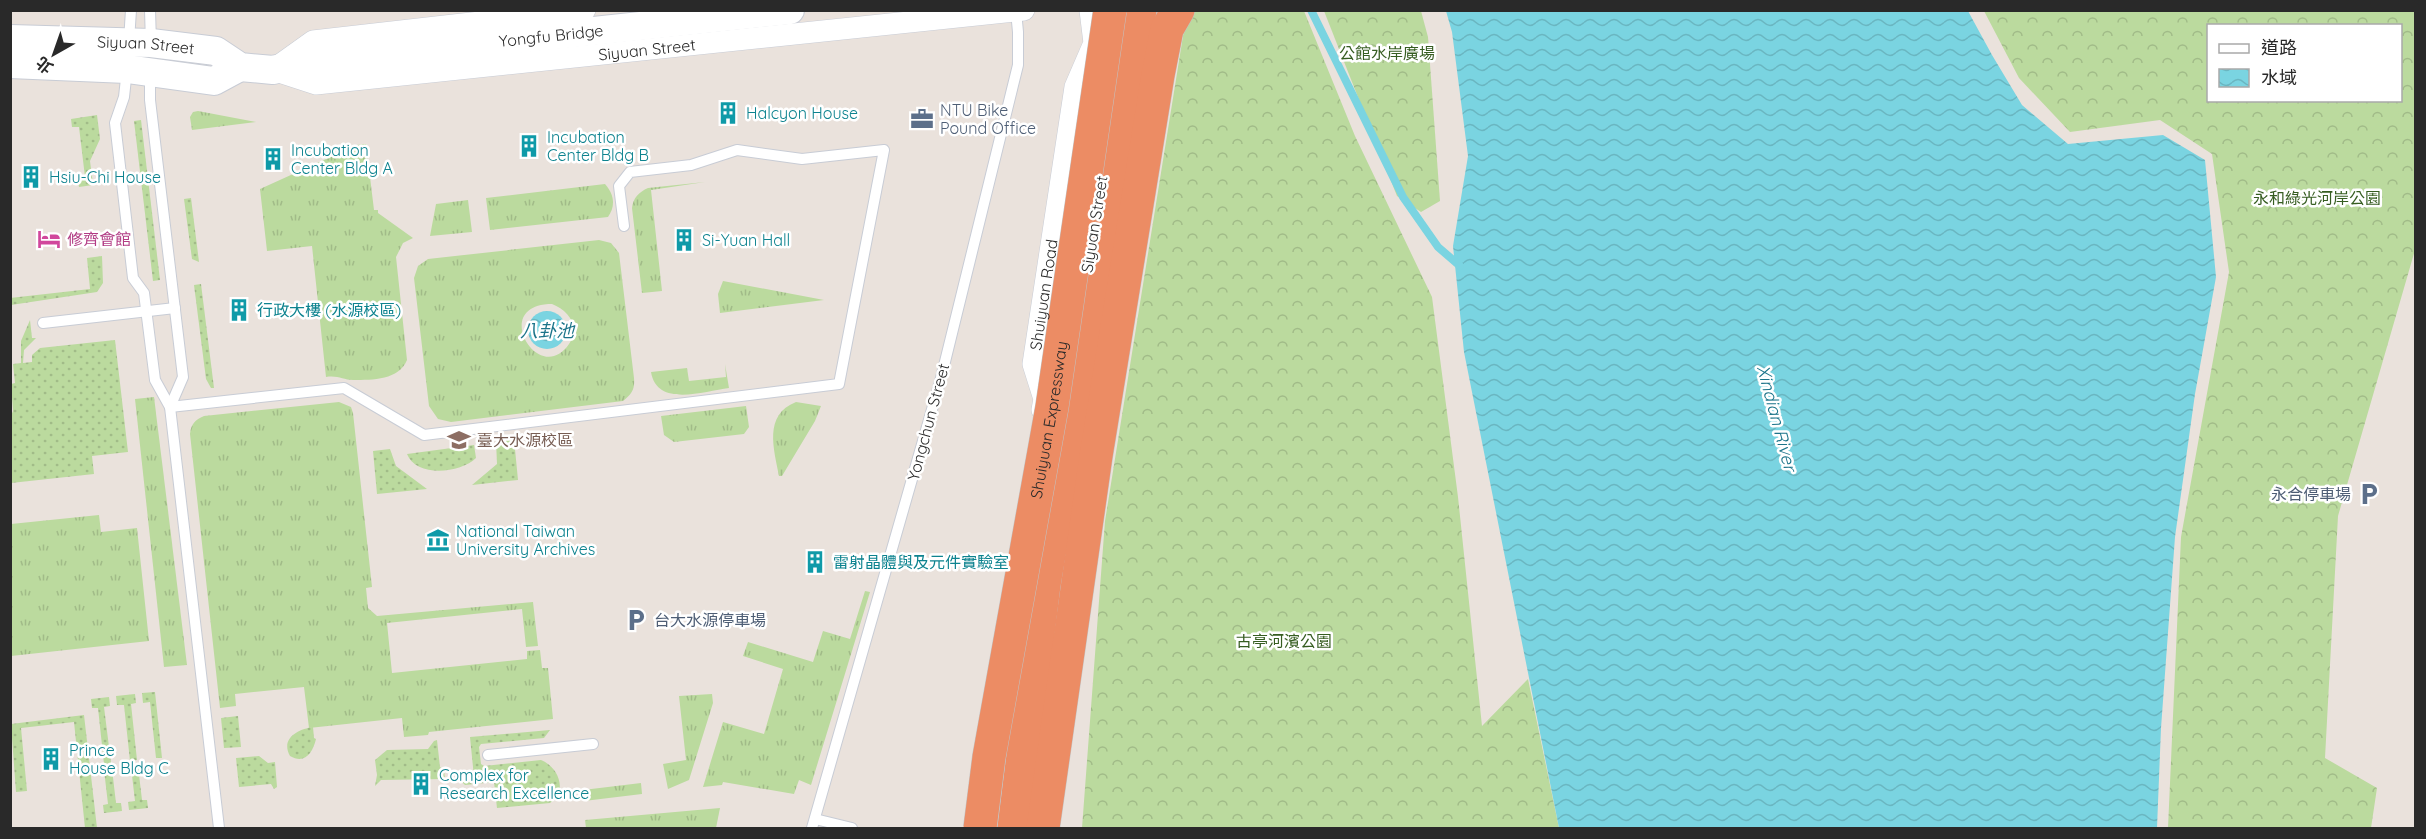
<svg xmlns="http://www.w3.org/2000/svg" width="2426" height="839" font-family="Quicksand,'Noto Sans TC',sans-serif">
<defs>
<pattern id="grass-tufts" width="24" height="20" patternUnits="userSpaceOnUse" patternTransform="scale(1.5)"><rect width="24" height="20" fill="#bbda9e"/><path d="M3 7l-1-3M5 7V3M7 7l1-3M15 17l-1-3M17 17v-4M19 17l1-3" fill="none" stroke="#a1bb88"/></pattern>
<pattern id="forest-crowns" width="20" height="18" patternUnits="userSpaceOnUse" patternTransform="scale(1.5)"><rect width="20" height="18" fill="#bbda9e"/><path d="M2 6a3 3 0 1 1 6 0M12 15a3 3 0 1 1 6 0" fill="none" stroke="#a1bb88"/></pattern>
<pattern id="garden-dots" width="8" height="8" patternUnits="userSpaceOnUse" patternTransform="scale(1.5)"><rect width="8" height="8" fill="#bbda9e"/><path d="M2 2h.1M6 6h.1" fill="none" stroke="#a1bb88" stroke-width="1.8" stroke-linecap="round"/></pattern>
<pattern id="water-waves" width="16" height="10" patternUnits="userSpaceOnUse" patternTransform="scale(1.5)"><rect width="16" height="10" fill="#7ad4e1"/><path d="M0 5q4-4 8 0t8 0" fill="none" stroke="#6ab6c1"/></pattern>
</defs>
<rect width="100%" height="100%" fill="#eae2dc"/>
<!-- grass -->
<g fill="url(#grass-tufts)" fill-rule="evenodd">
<path d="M198,111L256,122L192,130L190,117L193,112Z"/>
<path d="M366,144L374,210H378V213L413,238L403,243L396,257L407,360C399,380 373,380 353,380C343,380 338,375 326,377L312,246L267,251L260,189L357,145Z"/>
<path d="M705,182L651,190L662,291L642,293L632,208C633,198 639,192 648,188Z"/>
<path d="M605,184C614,194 616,206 608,217L490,230L486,198Z"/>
<path d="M468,200L472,232L430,236L436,204Z"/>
<path d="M599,240L611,243L619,253L634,378C635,389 632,394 623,401L451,422L438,419L429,406L414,278L418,266L428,259ZM552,304C568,310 581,326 569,344C539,388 489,304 552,304Z"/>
<path d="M723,281L824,300L720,313L718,294Z"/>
<path d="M725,364L729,388C704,391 657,408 651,372L687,368L689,381L726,377Z"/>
<path d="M154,397L187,665L164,667L135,399Z"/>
<path d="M339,402L351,407L353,413L372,587L366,588L368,608L377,616L533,602L538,646L526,647L522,609L387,623L392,673L527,659V651L540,650L542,668H548L553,719L429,732L428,735L404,737L402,718L309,728L304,687L235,694L236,706L220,708L190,434C191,424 195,420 204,416Z"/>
<path d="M796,402L821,406L815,421L782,476H779C774,449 763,415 796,402Z"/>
<path d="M746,406L749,427L744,434L674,442L664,435L661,416Z"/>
<path d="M99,515L101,532L137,528L149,641L11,656V524Z"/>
<path d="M865,591L870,592L811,785L799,780L794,794L723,782L722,785L703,787L723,722L764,734L783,669L743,656L748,642L813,662L823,631L850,639Z"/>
<path d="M712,694L713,703L689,780L668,789L663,764L686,760L679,696Z"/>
<path d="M641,783L642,794L584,801L583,790Z"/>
<path d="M720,808L716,828H586L585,820Z"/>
</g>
<!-- forest -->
<g fill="url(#forest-crowns)" fill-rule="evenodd">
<path d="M1187,11H1304L1355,136L1432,297L1458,497L1482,726L1528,679L1559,828H1082L1105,521Z"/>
<path d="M1324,11H1421L1428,37L1440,201L1421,212L1397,196Z"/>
<path d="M1984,11H2415V250L2338,516L2325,758L2377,788L2371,828H2168L2181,537L2229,272L2212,154L2160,120L2070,132L2019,78ZM2208,26H2400V100H2208Z"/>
</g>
<!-- garden -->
<g fill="url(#garden-dots)">
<path d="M97,115L100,139L90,161L93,185L79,187L78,179L85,177L79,127H72L71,119Z"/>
<path d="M141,120L160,280L153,281L134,121Z"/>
<path d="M191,198L199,262L192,259L184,199Z"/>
<path d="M102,256L103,283L97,292L11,305L10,298L90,289L87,258Z"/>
<path d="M201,284L214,388H211L206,379L194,285Z"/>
<path d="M30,320L32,338H36L24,350L23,363L32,362V355L40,348L115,340L128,452L92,456L94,474L11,483L10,418L13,411L11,384L15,383L13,364L21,363V341Z"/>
<path d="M514,439L518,480L472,485L497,464L496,441Z"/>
<path d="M474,445L476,458C461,473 416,478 407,454Z"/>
<path d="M390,449L396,466L427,489L377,494L373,451Z"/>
<path d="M155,692L162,758H156L150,702L143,703L142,693Z"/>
<path d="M135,694L136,703L131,704L137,760L130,761L124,705H117L116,696Z"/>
<path d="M109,697L110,706L104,707L111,763L104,764L98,708H92L91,699Z"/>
<path d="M84,715L97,828H85L74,722L21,728L27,791L16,792L11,724Z"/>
<path d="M238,716L241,747L224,748L221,718Z"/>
<path d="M313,727L314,738L316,739C313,752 305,765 290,756C280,738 299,729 313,727Z"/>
<path d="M550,730L544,738L481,744L479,747L481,764L484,766L541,760C559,767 568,792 550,803L497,808L494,782L465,785L463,783L462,778L474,777L470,737Z"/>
<path d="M437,740L440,767L444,770L445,779L381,780L375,786L377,775L375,760L387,750L428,749L434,741Z"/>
<path d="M259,756L268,763L275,762L277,787L274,789L271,784L239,787L236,758Z"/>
<path d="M138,766L142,800H147L148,808L129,810L128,802L135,801L131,767Z"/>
<path d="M112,769L116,803H121L122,811L104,813L103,805L108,804L104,770Z"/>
</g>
<!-- water -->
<g fill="url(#water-waves)">
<path d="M1446,11H1968L1992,55L2022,105L2068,144L2163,135L2205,160L2216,277L2195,394L2175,537L2161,728L2157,828H1559L1464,352L1453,246L1468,156L1452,32Z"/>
<circle cx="547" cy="330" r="19"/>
</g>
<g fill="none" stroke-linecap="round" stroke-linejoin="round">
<!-- stream -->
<path stroke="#7ad4e1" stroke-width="8" d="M1311,10L1403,197L1438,247L1460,266"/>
<!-- lane casing -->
<g stroke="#c8ccd5" stroke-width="12">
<g id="lane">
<path d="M150,10L151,43"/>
<path d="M129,41L131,10"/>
<path d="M127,69L124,97L115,123L133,278L144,293L155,380L170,407L219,828"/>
<path d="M150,73V100L183,377L170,407"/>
<path d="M43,323L175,308"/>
<path d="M170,407L344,388L424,435L839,384L884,150L802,159L737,150L691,165L630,172L619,186L624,226"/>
<path d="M488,755L593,744"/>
<path d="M815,819L852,828"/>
<path d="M812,828L941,378L1018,65V32L1016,11"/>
</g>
</g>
<!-- street casing -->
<g stroke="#c8ccd5" stroke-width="22">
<g id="street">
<path d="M278,66L313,41L585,10"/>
<path id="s1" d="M273,70L316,84L1024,10"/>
<path id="s2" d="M1042,410L1044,399L1033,364L1075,87L1094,43L1090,10"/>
</g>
</g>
<!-- secondary casing -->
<g stroke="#c8ccd5" stroke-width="30">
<g id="secondary">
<path id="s3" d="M10,39L151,43L216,51L240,67L273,70L312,61L790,10"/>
<path d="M10,64L127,69L214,81L240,67"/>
</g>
</g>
<!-- highway casing -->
<g stroke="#c3c3c3" stroke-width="34">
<g id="highway">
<path d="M1014,828L1044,585L1140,10"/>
<path d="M1043,828L1096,456L1158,75L1167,29L1178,10"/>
</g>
</g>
<!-- lane -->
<use href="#lane" stroke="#fff" stroke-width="10"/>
<!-- street -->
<use href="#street" stroke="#fff" stroke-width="21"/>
<!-- secondary -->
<use href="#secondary" stroke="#fff" stroke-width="28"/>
<!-- highway -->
<use href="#highway" stroke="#ec8c64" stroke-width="33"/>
<!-- highway-bridge casing -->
<g stroke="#c3c3c3" stroke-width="34" stroke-linecap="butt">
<g id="highway-bridge">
<path id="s4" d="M980,828L989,757L1052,407L1110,10"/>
</g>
</g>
<!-- highway-bridge -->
<use href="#highway-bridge" stroke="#ec8c64" stroke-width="33"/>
</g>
<!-- icons -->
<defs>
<g id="building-bare" transform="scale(1.8)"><path d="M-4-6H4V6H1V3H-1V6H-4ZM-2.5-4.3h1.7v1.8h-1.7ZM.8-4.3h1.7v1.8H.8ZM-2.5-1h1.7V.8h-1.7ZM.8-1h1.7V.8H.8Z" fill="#0f9aa8" stroke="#fff" stroke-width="2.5" paint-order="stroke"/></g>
<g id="office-bare" transform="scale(1.8)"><path d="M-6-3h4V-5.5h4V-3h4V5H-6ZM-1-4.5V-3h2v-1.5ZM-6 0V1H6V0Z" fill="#5c6f8a" stroke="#fff" stroke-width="2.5" paint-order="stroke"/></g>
<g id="hotel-bare" transform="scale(1.8)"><path d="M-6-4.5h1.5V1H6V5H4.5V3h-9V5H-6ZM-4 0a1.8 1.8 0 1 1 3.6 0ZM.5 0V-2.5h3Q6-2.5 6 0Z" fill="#d1479c" stroke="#fff" stroke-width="2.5" paint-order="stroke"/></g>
<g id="university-bare" transform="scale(1.8)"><path d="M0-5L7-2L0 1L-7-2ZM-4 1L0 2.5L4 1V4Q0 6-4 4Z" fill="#8d6e63" stroke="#fff" stroke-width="2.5" paint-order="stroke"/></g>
<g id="parking-bare" transform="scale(1.8)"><path d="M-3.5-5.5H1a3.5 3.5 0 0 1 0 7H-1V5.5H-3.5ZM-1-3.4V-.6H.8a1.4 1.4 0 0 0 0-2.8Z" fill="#5c6f8a" stroke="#fff" stroke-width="2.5" paint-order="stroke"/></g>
<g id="museum-bare" transform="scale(1.8)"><path d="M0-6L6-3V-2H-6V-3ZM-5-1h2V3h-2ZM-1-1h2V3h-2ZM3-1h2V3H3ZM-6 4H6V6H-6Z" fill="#0f9aa8" stroke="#fff" stroke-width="2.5" paint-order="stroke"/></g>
</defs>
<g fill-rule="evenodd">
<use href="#building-bare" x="728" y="113"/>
<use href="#office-bare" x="922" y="119"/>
<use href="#building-bare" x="529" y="146"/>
<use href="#building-bare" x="273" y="159"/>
<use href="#building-bare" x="31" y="177"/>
<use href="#hotel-bare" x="49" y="239"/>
<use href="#building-bare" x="684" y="240"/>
<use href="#building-bare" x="239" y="310"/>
<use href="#university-bare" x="459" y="440"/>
<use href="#parking-bare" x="2369" y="494"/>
<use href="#museum-bare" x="438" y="540"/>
<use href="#building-bare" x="815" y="562"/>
<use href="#parking-bare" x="636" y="620"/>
<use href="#building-bare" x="51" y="759"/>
<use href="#building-bare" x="421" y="784"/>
</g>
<g text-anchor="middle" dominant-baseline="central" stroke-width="5" stroke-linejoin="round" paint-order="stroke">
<!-- street labels -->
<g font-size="16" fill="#292929" stroke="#fff">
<text stroke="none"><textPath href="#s3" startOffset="549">Yongfu Bridge</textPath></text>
<text stroke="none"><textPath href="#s3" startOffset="136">Siyuan Street</textPath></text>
<text stroke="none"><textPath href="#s1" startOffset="378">Siyuan Street</textPath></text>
<text transform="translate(1094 224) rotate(-81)">Siyuan Street</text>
<text stroke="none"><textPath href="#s2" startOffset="118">Shuiyuan Road</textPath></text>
<text stroke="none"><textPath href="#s4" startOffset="414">Shuiyuan Expressway</textPath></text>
<text transform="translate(928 422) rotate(-75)">Yongchun Street</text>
</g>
<!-- park labels -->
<g font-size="16" fill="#365d21" stroke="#fff">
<text x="1387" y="53">公館水岸廣場</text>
<text x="2317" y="198">永和綠光河岸公園</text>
<text x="1284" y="641">古亭河濱公園</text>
</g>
<!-- service labels -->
<g font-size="16" fill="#4e5e75" stroke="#fff" text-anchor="start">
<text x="940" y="110">NTU Bike<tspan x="940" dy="18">Pound Office</tspan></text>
<text x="2351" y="494" text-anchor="end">永合停車場</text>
<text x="654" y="620">台大水源停車場</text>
</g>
<!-- culture labels -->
<g font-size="16" fill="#0d838f" stroke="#fff" text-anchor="start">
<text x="746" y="113">Halcyon House</text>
<text x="547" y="137">Incubation<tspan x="547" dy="18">Center Bldg B</tspan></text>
<text x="291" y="150">Incubation<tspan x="291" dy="18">Center Bldg A</tspan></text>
<text x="49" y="177">Hsiu-Chi House</text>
<text x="702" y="240">Si-Yuan Hall</text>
<text x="257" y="310">行政大樓 (水源校區)</text>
<text x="456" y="531">National Taiwan<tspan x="456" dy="18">University Archives</tspan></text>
<text x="833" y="562">雷射晶體與及元件實驗室</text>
<text x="69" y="750">Prince<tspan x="69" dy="18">House Bldg C</tspan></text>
<text x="439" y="775">Complex for<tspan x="439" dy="18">Research Excellence</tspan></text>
</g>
<!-- hotel labels -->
<g font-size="16" fill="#b23c85" stroke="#fff" text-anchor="start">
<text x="67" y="239">修齊會館</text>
</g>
<!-- education labels -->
<g font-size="16" fill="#785e54" stroke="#fff" text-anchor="start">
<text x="477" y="440">臺大水源校區</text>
</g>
<!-- water labels -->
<g font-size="18" font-style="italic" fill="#1c748a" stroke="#fff">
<text x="547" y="330">八卦池</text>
<text transform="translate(1777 418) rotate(75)">Xindian River</text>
</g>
</g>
<!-- border -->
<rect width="2426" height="839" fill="none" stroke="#292929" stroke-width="24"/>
<!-- legend -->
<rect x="2207" y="24" width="195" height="78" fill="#ffffff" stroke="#a9a9a9" stroke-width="1.5"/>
<rect x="2219" y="44" width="30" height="9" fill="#ffffff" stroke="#a9a9a9" stroke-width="1.5"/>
<text x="2261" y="54" font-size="18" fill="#292929">道路</text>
<rect x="2219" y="69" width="30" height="18" fill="url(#water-waves)" stroke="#a9a9a9" stroke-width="1.5"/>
<text x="2261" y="84" font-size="18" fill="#292929">水域</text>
<!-- north arrow -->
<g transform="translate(54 54) rotate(220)" stroke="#ffffff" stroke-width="4.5" paint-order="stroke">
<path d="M0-4.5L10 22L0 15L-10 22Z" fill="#292929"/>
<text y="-9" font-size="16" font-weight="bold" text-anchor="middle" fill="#292929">北</text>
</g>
</svg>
